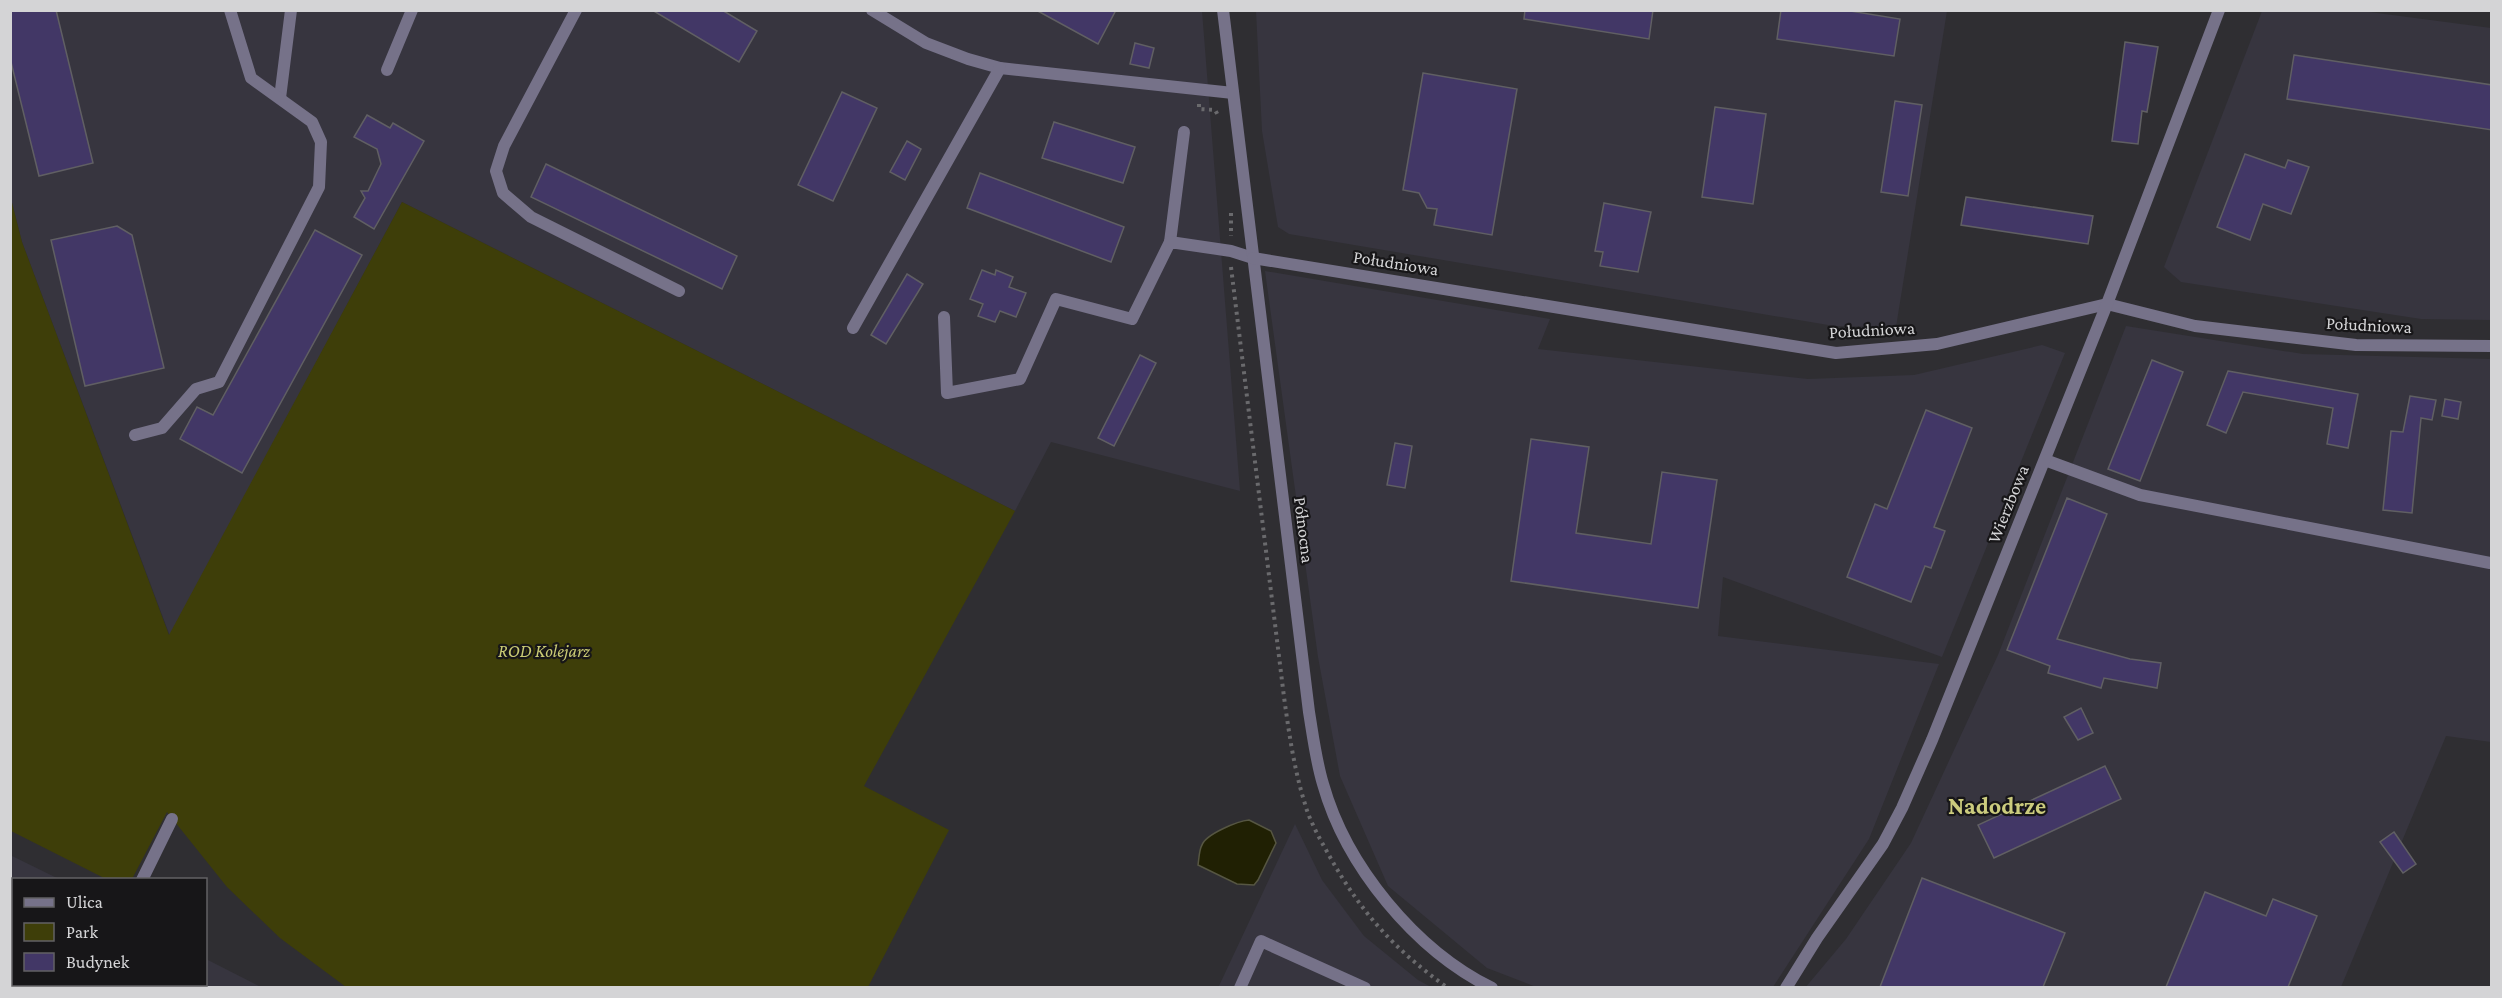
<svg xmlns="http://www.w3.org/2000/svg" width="2502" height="998" font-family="'Crimson Pro',serif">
<rect width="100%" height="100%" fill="#2f2e32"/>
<!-- built -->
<g fill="#37353f">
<path d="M10,11H1202L1240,491L1051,442L1015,511L402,202L170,636L22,242L10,195Z"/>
<path d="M1256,11H1947L1896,327L1834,326L1289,234L1278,227L1262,131Z"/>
<path d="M2262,11H2362L2491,28V320L2421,319L2181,282L2164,267Z"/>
<path d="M1265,271L1550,319L1538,349L1808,379L1914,375L2042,345L2065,353L1942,657L1723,577L1718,636L1939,664L1869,839L1773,987H1536L1487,968L1388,886L1340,776L1318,657Z"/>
<path d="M2126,326L2303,354L2491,359V742L2446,736L2341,987L1805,988L1846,939L1911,843L1998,655Z"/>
<path d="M1295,824L1322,880L1364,936L1418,980L1431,987L1218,988Z"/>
<path d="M10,855L59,879L14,880V984H206V959L261,987H11Z"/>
</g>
<!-- green -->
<path fill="#3e3e09" d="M10,195L22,242L169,635L402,202L1015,511L864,786L949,830L868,987H346L280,938L227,887L167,812L132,879H106L11,831Z"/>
<!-- water -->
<path fill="#202003" stroke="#565642" stroke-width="1.5" d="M1249,820L1271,831L1276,843L1258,880L1254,885L1237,884L1198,865C1199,859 1199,850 1202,845C1206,834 1238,821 1249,820Z"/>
<!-- building -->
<g fill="#423766" stroke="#605f63" stroke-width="1.5">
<path d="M10,10H56L93,163L39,176L10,58Z"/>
<path d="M652,10H722L757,31L739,62Z"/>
<path d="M1036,10H1116L1098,44Z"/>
<path d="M1525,10H1653L1649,39L1524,19Z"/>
<path d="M1781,10H1844L1900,19L1894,56L1777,39Z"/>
<path d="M2125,42L2158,47L2147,112L2142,111L2138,144L2112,141Z"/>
<path d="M1135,43L1154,48L1149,68L1130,64Z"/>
<path d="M2294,55L2492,85V130L2287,99Z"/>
<path d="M1423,73L1517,89L1492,235L1434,225L1437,209L1427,208L1419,193L1403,190Z"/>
<path d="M842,92L877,108L833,201L798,185Z"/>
<path d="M1895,101L1922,105L1908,196L1881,192Z"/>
<path d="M1715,107L1766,114L1753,204L1702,197Z"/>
<path d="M367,115L390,128L393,123L424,141L374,229L354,217L365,198L361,191H368L381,164L377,149L354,137Z"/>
<path d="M1054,122L1135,147L1123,183L1042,158Z"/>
<path d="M907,141L921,149L905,180L890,172Z"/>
<path d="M2245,154L2285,168L2288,160L2309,167L2291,214L2263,204L2250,240L2217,227Z"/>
<path d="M546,164L737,256L722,289L531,197Z"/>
<path d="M980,173L1124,227L1111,262L967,208Z"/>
<path d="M1966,197L2093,216L2088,244L1961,225Z"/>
<path d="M1604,203L1651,212L1638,272L1600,266L1603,252L1595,251Z"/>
<path d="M117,226L132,235L164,368L85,386L51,240Z"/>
<path d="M315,230L362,255L242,473L180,439L197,407L213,415Z"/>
<path d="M982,270L995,275L996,270L1013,277L1009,287L1026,293L1016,317L1000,311L995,322L978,316L983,304L970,299Z"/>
<path d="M907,274L923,284L886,344L871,335Z"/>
<path d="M1140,355L1156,363L1114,446L1098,438Z"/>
<path d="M2152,360L2183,372L2140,481L2108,469Z"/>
<path d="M2228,371L2358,394L2348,448L2327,444L2333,408L2243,392L2226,433L2207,425Z"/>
<path d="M2410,396L2436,400L2432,420L2421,418L2412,513L2383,510L2391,431L2403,432Z"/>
<path d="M2445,399L2461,402L2458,419L2442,416Z"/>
<path d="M1926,410L1972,428L1934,527L1945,531L1931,568L1925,566L1911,602L1847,577L1875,504L1887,509Z"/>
<path d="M1531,439L1589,447L1576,533L1651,544L1662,472L1717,480L1698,608L1511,581Z"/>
<path d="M1395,443L1412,446L1405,488L1387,485Z"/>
<path d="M2067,498L2107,514L2057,639L2130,659L2161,663L2157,688L2104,678L2101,688L2048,673L2050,666L2007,650Z"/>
<path d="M2081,708L2093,733L2078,740L2064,717Z"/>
<path d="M2105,766L2121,799L1994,858L1978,825Z"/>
<path d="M2394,832L2416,864L2403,873L2380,842Z"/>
<path d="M1922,878L2065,933L2043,987H1880Z"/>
<path d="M2205,892L2266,916L2273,899L2317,916L2288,987H2166Z"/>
</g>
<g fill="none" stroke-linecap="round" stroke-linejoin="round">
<!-- path -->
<g stroke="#6a6a6d" stroke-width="4" stroke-dasharray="3 4.5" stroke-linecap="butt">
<path d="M1199,104V109L1215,110L1219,117"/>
<path d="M1231,213V236"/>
<path d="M1231,267L1284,697C1289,733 1294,769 1305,804C1310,822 1321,841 1330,857C1362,914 1395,950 1448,988"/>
</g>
<!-- service -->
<g stroke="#767289" stroke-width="12">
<path d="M576,10L504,146L496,171L503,193L531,217L679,291"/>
<path d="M872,10L926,43L968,59L1000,68L1233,93"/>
<path d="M387,70L412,10"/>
<path d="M280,98L291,10"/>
<path d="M1170,242L1184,132"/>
<path d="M944,317L947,393L1020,379L1056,299L1132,319L1170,242L1231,251L1253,258"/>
<path d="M853,328L1000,68"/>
<path d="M135,435L162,428L196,389L219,382L319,187L321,142L312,122L251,78L230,10"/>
<path d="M2045,460L2140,495L2490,563"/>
<path d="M142,880L172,819"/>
<path d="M10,943L14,944"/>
<path d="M34,984V988"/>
<path d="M88,988L90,984"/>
<path d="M1240,988L1261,941L1365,988"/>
</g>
<!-- minor -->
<g stroke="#767289" stroke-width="12">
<path d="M1223,10L1309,712C1313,736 1316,761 1323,784C1346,866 1415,950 1492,988"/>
<path d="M1253,258L1836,353L1937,344L2107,304L2195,326L2356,345L2492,346"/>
<path d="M1786,988L1817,938L1883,844L1902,808L1932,740L2107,304L2219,10"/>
</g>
</g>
<g text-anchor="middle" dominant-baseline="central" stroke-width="4.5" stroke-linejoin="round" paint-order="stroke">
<!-- street labels -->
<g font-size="18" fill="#d4d4d6" stroke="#171618">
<text transform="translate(1396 263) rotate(9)">Południowa</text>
<text transform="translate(2369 325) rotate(3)">Południowa</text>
<text transform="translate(1872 330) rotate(-3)">Południowa</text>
<text transform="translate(2008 504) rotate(-68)">Wierzbowa</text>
<text transform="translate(1304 530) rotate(83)">Północna</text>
</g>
<!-- park labels -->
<g font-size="18" font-style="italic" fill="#c9ca74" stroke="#171618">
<text x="544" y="651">ROD Kolejarz</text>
</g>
<!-- district labels -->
<g font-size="24" font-weight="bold" fill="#cccc7e" stroke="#171618">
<text x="1997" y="805">Nadodrze</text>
</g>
</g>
<!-- border -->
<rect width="2502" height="998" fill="none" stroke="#d4d4d6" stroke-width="24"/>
<!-- legend -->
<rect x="12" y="878" width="195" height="108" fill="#171618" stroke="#636264" stroke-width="1.5"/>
<rect x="24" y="898" width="30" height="9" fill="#767289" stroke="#636264" stroke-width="1.5"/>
<text x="66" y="908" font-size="18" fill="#d4d4d6">Ulica</text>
<rect x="24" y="923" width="30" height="18" fill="#3e3e09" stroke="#636264" stroke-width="1.5"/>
<text x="66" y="938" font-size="18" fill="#d4d4d6">Park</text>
<rect x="24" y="953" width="30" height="18" fill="#423766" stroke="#636264" stroke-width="1.5"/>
<text x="66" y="968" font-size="18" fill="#d4d4d6">Budynek</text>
</svg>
